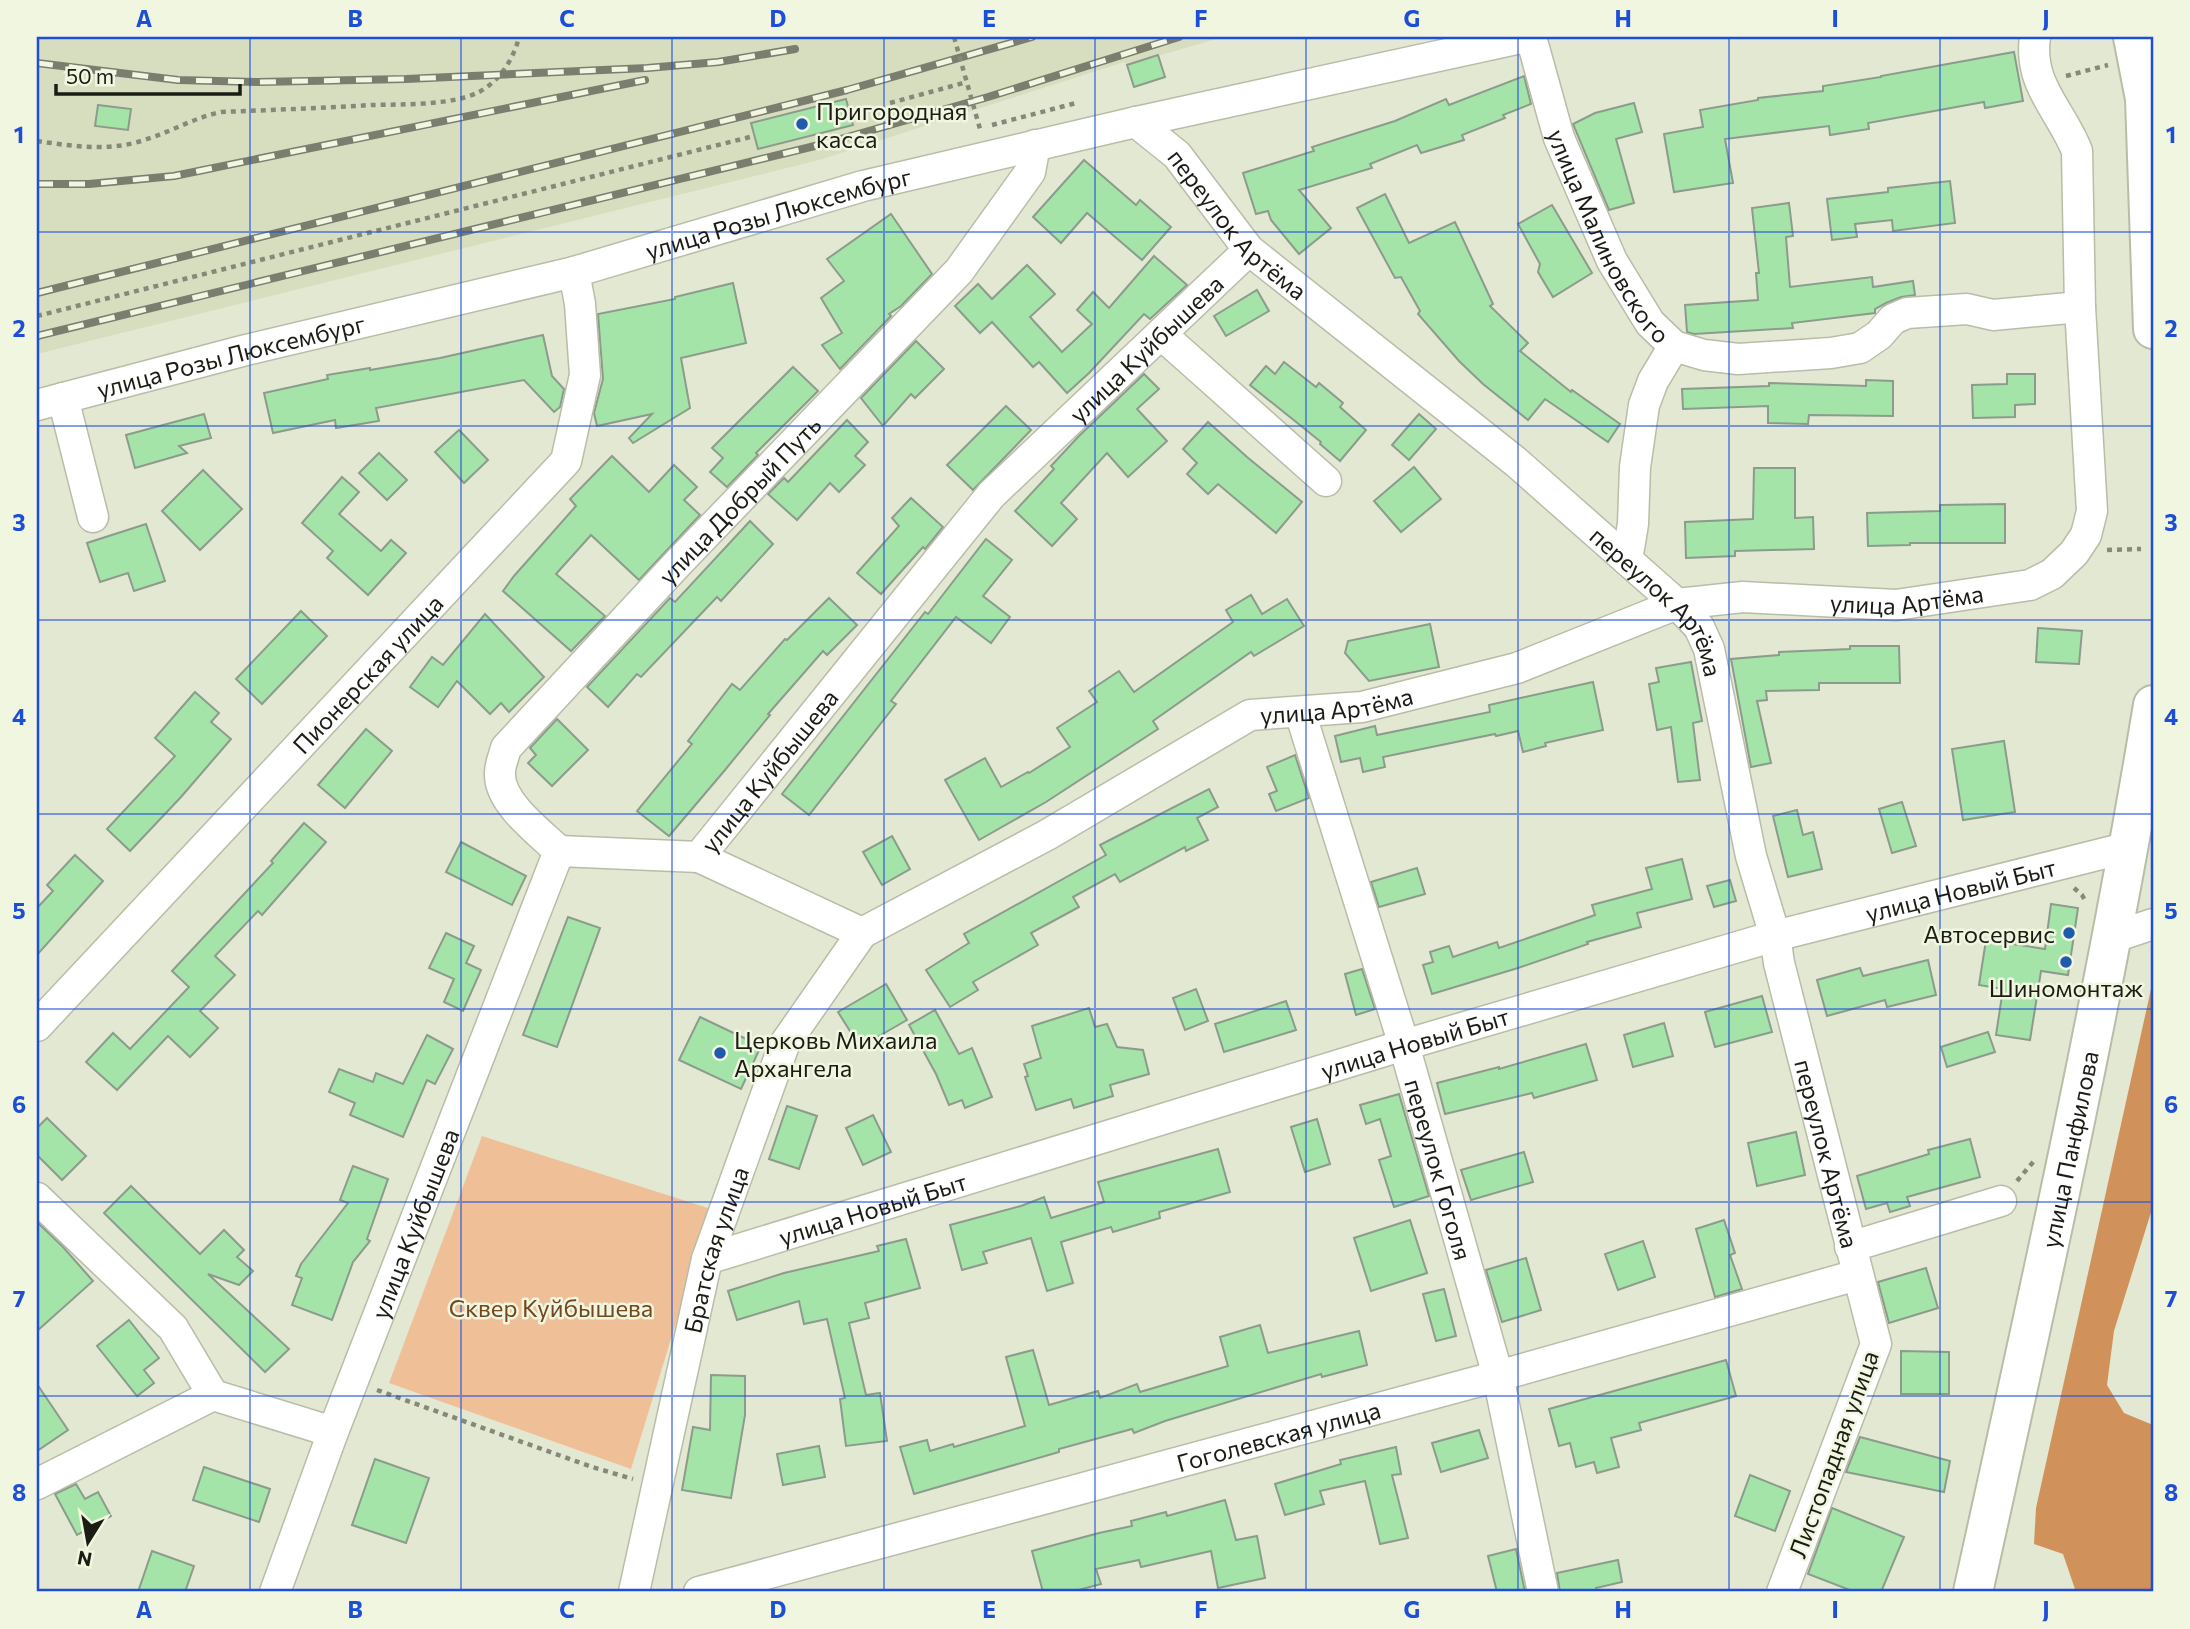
<svg xmlns="http://www.w3.org/2000/svg" width="2190" height="1629" font-family="Commissioner,sans-serif">
<rect width="100%" height="100%" fill="#e3e8d2"/>
<!-- built -->
<path fill="#d7dec0" d="M37,37H1223L1127,65L1124,62L819,160L37,354Z"/>
<!-- green -->
<path fill="#efc098" d="M482,1136L711,1209L631,1469L389,1383Z"/>
<!-- forest -->
<path fill="#d0925a" d="M2153,980V1206L2114,1331L2107,1385L2124,1413L2153,1425V1592H2076L2063,1554L2034,1544L2036,1508Z"/>
<!-- building -->
<g fill="#a5e4a8" stroke="#8b9c8c" stroke-width="2">
<path d="M2014,52L2023,101L1985,108L1984,102L1868,123L1869,129L1830,135L1829,126L1725,139L1733,183L1674,192L1664,134L1703,127L1700,110L1758,100V98L1823,91V86L1881,77V76Z"/>
<path d="M1158,55L1165,77L1134,87L1127,65Z"/>
<path d="M1524,76L1531,104L1503,115L1505,118L1462,135L1464,140L1421,153L1417,145L1370,164L1372,168L1299,190L1331,228L1299,254L1271,220L1268,211L1256,214L1243,173L1314,151L1312,147L1395,121L1446,99L1449,105Z"/>
<path d="M846,99L853,125L758,149L751,123Z"/>
<path d="M1634,103L1642,132L1616,139L1634,203L1609,210L1573,124L1595,113Z"/>
<path d="M98,105L131,109L128,130L95,126Z"/>
<path d="M1084,160L1136,205L1140,200L1171,227L1142,260L1087,213L1061,243L1033,217Z"/>
<path d="M1950,181L1955,223L1893,231L1892,220L1855,224L1857,237L1832,240L1827,199L1888,192V188Z"/>
<path d="M1385,194L1409,243L1455,222L1493,304L1490,306L1528,343L1520,351L1571,392L1572,390L1620,424L1608,442L1545,399L1528,420L1483,384L1459,361L1418,314L1420,311L1401,277L1395,278L1357,208Z"/>
<path d="M1789,203L1793,236L1786,237L1790,287L1872,277L1873,287L1913,281L1915,295L1901,297L1886,303L1875,309V313L1792,323L1793,328L1694,334L1687,332L1685,305L1758,300L1756,273H1759L1752,208Z"/>
<path d="M1552,205L1592,273L1553,297L1538,272L1540,264L1518,224Z"/>
<path d="M891,214L932,274L901,306L889,314L891,316L840,369L822,345L842,333L821,298L844,281L827,259Z"/>
<path d="M1154,256L1187,285L1150,319L1144,314L1089,373L1067,393L1039,362L1033,367L992,322L980,333L955,306L978,284L992,299L1027,265L1055,294L1030,317L1062,352L1092,324L1077,310L1093,292L1109,308Z"/>
<path d="M733,283L746,343L681,358L690,408L633,443L629,438L652,414L597,426L594,413L603,379L598,314L675,299V297Z"/>
<path d="M1257,290L1269,311L1226,336L1214,316Z"/>
<path d="M543,335L552,376L564,389L560,407L554,412L524,380L376,408L379,421L336,428L335,420L273,433L264,393L328,379L327,375L370,368V370L440,358Z"/>
<path d="M916,341L944,369L915,398L911,394L883,426L861,398Z"/>
<path d="M1284,362L1316,387L1319,383L1343,403L1340,407L1366,430L1340,461L1320,444L1321,442L1250,385L1266,366L1275,374Z"/>
<path d="M793,367L818,391L756,453L758,455L727,487L710,472L723,458L712,448Z"/>
<path d="M1144,374L1159,389L1137,409L1167,441L1128,477L1107,453L1061,503L1077,519L1052,546L1015,511L1054,469L1051,466L1078,437Z"/>
<path d="M2007,374H2035V404L2015,405V417L1973,418L1972,385L2007,384Z"/>
<path d="M1866,380L1893,381V416L1809,415L1808,424L1768,423V406L1683,409L1682,389L1769,386V383L1866,386Z"/>
<path d="M1006,406L1031,430L973,490L947,465Z"/>
<path d="M204,414L211,438L179,446L187,453L135,468L126,435Z"/>
<path d="M1419,414L1436,429L1409,460L1392,445Z"/>
<path d="M847,420L868,442L855,456L865,465L839,492L830,483L797,520L768,494L784,478L788,482Z"/>
<path d="M1208,422L1247,457L1302,502L1276,533L1218,484L1208,494L1187,474L1197,463L1183,449Z"/>
<path d="M459,430L488,460L464,483L435,452Z"/>
<path d="M379,453L407,480L387,500L359,473Z"/>
<path d="M612,456L649,492L674,465L697,487L684,500L700,515L639,580L591,535L556,574L605,616L571,651L503,591L514,576L576,506L570,499Z"/>
<path d="M1414,467L1441,499L1401,532L1374,501Z"/>
<path d="M1754,468H1795V518L1813,517L1814,549L1735,551V556L1686,558L1685,522L1753,519Z"/>
<path d="M203,470L242,509L200,550L162,511Z"/>
<path d="M342,477L359,492L339,514L381,551L391,540L406,553L368,595L327,558L333,551L302,523Z"/>
<path d="M911,498L943,527L925,549L923,547L881,594L857,573L899,526L892,518Z"/>
<path d="M2005,504V543H1910V545L1868,546L1867,513L1940,511V505Z"/>
<path d="M750,521L773,544L721,601L717,597L641,677L637,674L608,707L587,687L670,598L675,602Z"/>
<path d="M146,524L165,581L134,591L128,573L100,582L87,543Z"/>
<path d="M986,539L1012,560L983,596L1010,617L991,643L956,617L891,701L896,704L809,815L782,794L925,612L928,614Z"/>
<path d="M1251,595L1262,614L1287,599L1304,626L1254,656L1251,652L1153,721L1158,729L1046,802L979,840L945,780L985,758L1001,787L1028,772L1029,773L1070,747L1057,728L1097,702L1089,691L1119,671L1134,692L1233,622L1226,610Z"/>
<path d="M829,598L857,625L827,655L823,651L768,714L770,715L725,770L669,836L637,811L692,744L688,741L732,684L740,690L785,639L787,640Z"/>
<path d="M301,611L327,636L262,704L236,679Z"/>
<path d="M485,614L544,677L509,712L501,703L490,714L457,681L438,707L410,687L432,657L443,665Z"/>
<path d="M1430,624L1439,667L1369,681L1345,653L1348,641Z"/>
<path d="M2038,628L2082,631L2079,664L2036,662Z"/>
<path d="M1850,646H1899L1900,683H1819V690L1766,691L1767,700L1757,701L1771,763L1751,767L1731,659L1779,655V652L1850,649Z"/>
<path d="M1691,662L1702,721L1693,723L1700,780L1678,782L1671,727L1657,730L1649,684L1659,682L1656,668Z"/>
<path d="M1593,682L1603,730L1545,743L1546,746L1523,752L1518,731L1496,736L1495,734L1383,757L1385,767L1363,772L1360,758L1341,762L1335,736L1375,726L1377,735L1490,712L1489,705Z"/>
<path d="M195,692L219,713L211,722L231,739L181,797L130,851L107,829L175,756L155,738Z"/>
<path d="M557,719L588,750L552,786L528,763L536,755L530,748Z"/>
<path d="M366,729L392,751L345,808L318,785Z"/>
<path d="M2004,741L2015,812L1963,820L1952,749Z"/>
<path d="M1295,755L1309,798L1276,811L1269,794L1277,791L1267,767Z"/>
<path d="M1209,789L1218,807L1197,818L1208,840L1186,851L1185,847L1120,882L1115,874L1073,897L1079,907L1031,933L1038,945L973,982L978,990L950,1007L926,970L969,943L964,934L1106,855L1100,845Z"/>
<path d="M1902,802L1916,846L1892,853L1879,809Z"/>
<path d="M1797,810L1803,835L1813,832L1822,869L1788,877L1773,816Z"/>
<path d="M304,823L326,842L262,915L258,911L215,956L235,975L200,1011L218,1028L190,1057L168,1036L117,1090L86,1062L113,1033L130,1049L189,987L172,971L273,863L271,861Z"/>
<path d="M892,836L910,869L882,885L863,852Z"/>
<path d="M461,842L526,876L512,905L446,872Z"/>
<path d="M75,855L103,881L37,955V908L53,891L47,885Z"/>
<path d="M1682,859L1692,899L1637,913L1641,927L1587,942L1588,944L1518,968L1432,994L1423,965L1433,962L1430,952L1449,946L1453,957L1497,942L1499,948L1595,915L1592,905L1652,889L1646,868Z"/>
<path d="M1417,868L1425,894L1379,907L1371,882Z"/>
<path d="M1730,880L1736,901L1714,907L1707,886Z"/>
<path d="M2051,904L2078,908L2068,975L2041,971L2030,1040L1996,1035L2003,989L1979,985L1986,940L2045,949Z"/>
<path d="M568,917L600,928L557,1047L523,1035Z"/>
<path d="M446,933L474,946L466,963L481,970L463,1011L444,1002L454,979L429,968Z"/>
<path d="M1928,960L1936,995L1887,1007L1885,1000L1827,1016L1817,980L1860,968L1863,976Z"/>
<path d="M1362,969L1375,1009L1356,1015L1345,974Z"/>
<path d="M886,984L907,1020L860,1047L838,1012Z"/>
<path d="M1196,989L1208,1021L1185,1030L1173,998Z"/>
<path d="M1762,996L1772,1032L1715,1047L1705,1012Z"/>
<path d="M1286,1001L1296,1030L1224,1052L1215,1024Z"/>
<path d="M1089,1008L1095,1027L1107,1024L1117,1047L1143,1050L1149,1074L1110,1085L1113,1096L1074,1108L1071,1099L1036,1110L1025,1077L1028,1076L1024,1064L1041,1058L1032,1026Z"/>
<path d="M935,1010L959,1054L972,1048L992,1097L965,1108L962,1100L949,1105L936,1074L909,1025Z"/>
<path d="M700,1017L761,1046L741,1089L679,1060Z"/>
<path d="M1664,1023L1673,1056L1633,1067L1624,1035Z"/>
<path d="M1988,1032L1995,1052L1947,1067L1941,1047Z"/>
<path d="M427,1035L453,1049L435,1084L427,1080L403,1137L350,1115L355,1103L329,1092L339,1069L373,1082L376,1073L403,1084Z"/>
<path d="M1586,1044L1597,1080L1534,1098L1532,1093L1445,1114L1437,1083L1499,1067V1069Z"/>
<path d="M1399,1094L1429,1196L1394,1207L1379,1160L1391,1156L1380,1119L1366,1124L1360,1105Z"/>
<path d="M787,1106L817,1116L799,1169L769,1159Z"/>
<path d="M873,1115L891,1152L863,1165L846,1128Z"/>
<path d="M47,1118L86,1156L62,1180L37,1155V1128Z"/>
<path d="M1317,1119L1330,1164L1305,1172L1291,1127Z"/>
<path d="M1796,1132L1805,1175L1757,1186L1748,1143Z"/>
<path d="M1970,1139L1980,1177L1907,1197L1910,1206L1890,1212L1887,1203L1866,1209L1857,1176L1929,1154L1928,1150Z"/>
<path d="M1218,1149L1230,1192L1159,1212L1160,1218L1113,1232L1111,1227L1061,1242L1073,1283L1047,1291L1031,1238L983,1252L987,1263L962,1270L950,1225L1021,1206L1044,1197L1051,1218L1104,1202L1098,1182Z"/>
<path d="M1524,1152L1533,1182L1471,1200L1461,1170Z"/>
<path d="M353,1166L388,1179L367,1239L370,1241L353,1262L332,1320L292,1305L302,1278L296,1276L301,1264L348,1203L340,1200Z"/>
<path d="M131,1186L200,1254L224,1230L244,1250L237,1257L253,1271L239,1285L208,1274L289,1349L265,1372L104,1213Z"/>
<path d="M1410,1220L1427,1273L1371,1291L1354,1238Z"/>
<path d="M1724,1220L1735,1253L1730,1255L1742,1289L1715,1297L1696,1229Z"/>
<path d="M37,1222L63,1247L93,1281L37,1331Z"/>
<path d="M906,1239L920,1288L865,1303L869,1318L849,1323L866,1395L880,1393L887,1441L846,1446L840,1399L845,1398L827,1319L804,1324L799,1301L737,1320L728,1291L784,1273L879,1251L877,1246Z"/>
<path d="M1643,1241L1655,1277L1618,1290L1605,1254Z"/>
<path d="M1526,1258L1541,1310L1502,1322L1486,1270Z"/>
<path d="M1926,1268L1938,1308L1889,1323L1878,1282Z"/>
<path d="M1444,1289L1456,1336L1436,1341L1423,1294Z"/>
<path d="M129,1320L159,1358L144,1370L154,1383L137,1396L97,1346Z"/>
<path d="M1260,1325L1268,1353L1359,1331L1367,1365L1322,1377L1321,1374L1165,1421L1134,1433L1132,1429L1059,1449V1452L914,1494L900,1447L927,1440L930,1451L953,1444L954,1447L1025,1426L1006,1357L1033,1350L1049,1405L1098,1391L1100,1398L1137,1384L1140,1392L1228,1366L1220,1337Z"/>
<path d="M1901,1351L1949,1352V1394H1901Z"/>
<path d="M1726,1360L1736,1396L1639,1423L1641,1430L1611,1438L1619,1467L1597,1473L1594,1462L1576,1467L1570,1443L1559,1446L1549,1409Z"/>
<path d="M711,1375L745,1376V1415L731,1498L682,1490L693,1427L710,1430Z"/>
<path d="M37,1384L68,1430L37,1451Z"/>
<path d="M1479,1430L1488,1458L1441,1472L1432,1443Z"/>
<path d="M1860,1437L1950,1461L1944,1492L1846,1472Z"/>
<path d="M819,1446L825,1477L783,1485L777,1454Z"/>
<path d="M1396,1447L1401,1474L1392,1475L1408,1538L1380,1544L1365,1481L1320,1491L1324,1504L1285,1515L1275,1484L1341,1464L1340,1460Z"/>
<path d="M375,1459L429,1478L406,1543L352,1525Z"/>
<path d="M204,1467L270,1489L259,1522L193,1500Z"/>
<path d="M1750,1475L1790,1491L1775,1531L1735,1516Z"/>
<path d="M76,1484L85,1499L98,1492L111,1516L77,1535L55,1494Z"/>
<path d="M1225,1500L1236,1540L1257,1536L1265,1578L1218,1588L1211,1551L1141,1567L1139,1560L1096,1569L1101,1584L1071,1592H1043L1032,1551L1099,1533L1132,1526L1131,1521L1166,1512L1167,1516Z"/>
<path d="M1832,1508L1904,1537L1881,1592H1855L1808,1574Z"/>
<path d="M1516,1549L1525,1592H1497L1488,1556Z"/>
<path d="M152,1551L194,1566L185,1592H138Z"/>
<path d="M1618,1560L1622,1582L1596,1588L1597,1592H1560L1557,1573Z"/>
</g>
<g fill="none" stroke-linecap="round" stroke-linejoin="round">
<!-- minor casing -->
<g stroke="#b8bda7" stroke-width="33">
<g id="minor">
<path id="s1" d="M1531,37L1559,138L1612,261L1650,323L1674,346L1704,355L1738,359L1831,353L1860,348L1879,335L1893,319L1907,313L1967,309L1993,315L2080,307"/>
<path id="s2" d="M1136,122L1177,155L1249,250L1516,462L1677,604L1699,627L1709,649L1751,856L1775,936L1779,963L1876,1344L1782,1592"/>
<path d="M1162,335L1326,481"/>
<path d="M63,398L93,517"/>
<path id="s3" d="M37,405L246,350L574,272L863,186L1136,122L1525,37"/>
<path d="M1627,560L1633,524L1635,467L1644,405L1653,381L1674,346"/>
<path id="s4" d="M1300,712L1404,1045L1498,1376L1543,1592"/>
<path id="s5" d="M559,851C539,832 500,803 500,775C499,767 504,756 506,748L679,562L959,271L1030,172L1035,145"/>
<path id="s6" d="M699,857L862,933L1047,835L1250,715L1362,707L1517,668L1677,604L1743,597L1896,605L2030,585L2052,574L2074,553L2086,535L2092,511L2080,307L2077,151C2061,110 2028,85 2035,37"/>
<path d="M2111,938L2153,924"/>
<path id="s7" d="M37,1026L566,461L585,375L580,304L574,272"/>
<path d="M37,1198L173,1328L213,1395"/>
<path d="M1850,1247L2001,1201"/>
<path id="s8" d="M707,1259L1404,1045L1775,936L2129,847"/>
<path d="M37,1484L213,1395L333,1432"/>
<path id="s9" d="M275,1592L333,1432L559,851L699,857L991,495L1249,250"/>
<path id="s10" d="M634,1592L707,1259L784,1045L862,933"/>
<path id="s11" d="M699,1592L1498,1376L1857,1275"/>
</g>
</g>
<!-- major casing -->
<g stroke="#b8bda7" stroke-width="42">
<g id="major">
<path d="M2133,37L2145,99L2153,329"/>
<path id="s12" d="M1973,1592C2038,1297 2104,1003 2153,705"/>
</g>
</g>
<!-- path -->
<g stroke="#86897a" stroke-width="4.5" stroke-dasharray="5 5" stroke-linecap="butt">
<path d="M2066,76L2108,65"/>
<path d="M890,103L967,82"/>
<path d="M992,125L1076,103"/>
<path d="M37,141C72,146 110,152 144,140C171,132 193,118 221,112C271,110 322,108 372,105C403,104 451,106 479,92C500,81 514,58 519,37"/>
<path d="M37,316L754,136"/>
<path d="M2107,550L2141,549"/>
<path d="M2074,888L2082,895L2086,902"/>
<path d="M2017,1181L2034,1161"/>
<path d="M377,1390L592,1467L633,1479"/>
</g>
<!-- minor -->
<use href="#minor" stroke="#fff" stroke-width="30"/>
<!-- major -->
<use href="#major" stroke="#fff" stroke-width="38"/>
<!-- rail casing -->
<g stroke="#7b7e6f" stroke-width="8">
<g id="rail">
<path d="M37,63L178,80L258,82L406,79L647,68L718,62L795,49"/>
<path d="M37,184H89L174,176L645,80"/>
<path d="M37,293L847,90L1032,37"/>
<path d="M37,336L823,144L988,97L1179,37"/>
</g>
</g>
<!-- rail -->
<use href="#rail" stroke="#f0f6df" stroke-width="5" stroke-dasharray="16" stroke-linecap="butt"/>
<!-- path-bridge -->
<path stroke="#86897a" stroke-width="4.5" stroke-dasharray="5 5" stroke-linecap="butt" d="M954,37L980,129"/>
</g>
<!-- grid -->
<path fill="none" stroke="#1d4ed8" stroke-width="2" stroke-opacity="0.55" d="M250,37V1592M461,37V1592M672,37V1592M884,37V1592M1095,37V1592M1306,37V1592M1518,37V1592M1729,37V1592M1940,37V1592M37,232H2153M37,426H2153M37,620H2153M37,814H2153M37,1009H2153M37,1202H2153M37,1396H2153"/>
<!-- markers -->
<g fill="#1f5aac" stroke="#f0f6df" stroke-width="2.5">
<circle cx="802" cy="124" r="7"/>
<circle cx="2069" cy="933" r="7"/>
<circle cx="2066" cy="962" r="7"/>
<circle cx="720" cy="1053" r="7"/>
</g>
<g text-anchor="middle" dominant-baseline="central" stroke-width="5" stroke-linejoin="round" paint-order="stroke">
<!-- poi labels -->
<g font-size="24" fill="#1b1d15" stroke="#f0f6df" text-anchor="start">
<text x="816" y="110">Пригородная<tspan x="816" dy="28">касса</tspan></text>
<text x="2055" y="933" text-anchor="end">Автосервис</text>
<text x="2066" y="987" text-anchor="middle">Шиномонтаж</text>
<text x="734" y="1039">Церковь Михаила<tspan x="734" dy="28">Архангела</tspan></text>
</g>
<!-- street labels -->
<g font-size="24" fill="#1b1d15" stroke="#f0f6df">
<text stroke="none"><textPath href="#s3" startOffset="766">улица Розы Люксембург</textPath></text>
<text stroke="none"><textPath href="#s2" startOffset="145">переулок Артёма</textPath></text>
<text stroke="none"><textPath href="#s1" startOffset="215">улица Малиновского</textPath></text>
<text stroke="none"><textPath href="#s9" startOffset="1612">улица Куйбышева</textPath></text>
<text stroke="none"><textPath href="#s3" startOffset="200">улица Розы Люксембург</textPath></text>
<text stroke="none"><textPath href="#s5" startOffset="467">улица Добрый Путь</textPath></text>
<text stroke="none"><textPath href="#s6" startOffset="1300">улица Артёма</textPath></text>
<text stroke="none"><textPath href="#s2" startOffset="714">переулок Артёма</textPath></text>
<text stroke="none"><textPath href="#s7" startOffset="483">Пионерская улица</textPath></text>
<text stroke="none"><textPath href="#s6" startOffset="712">улица Артёма</textPath></text>
<text stroke="none"><textPath href="#s9" startOffset="1045">улица Куйбышева</textPath></text>
<text stroke="none"><textPath href="#s8" startOffset="1307">улица Новый Быт</textPath></text>
<text stroke="none"><textPath href="#s8" startOffset="740">улица Новый Быт</textPath></text>
<text stroke="none"><textPath href="#s12" startOffset="453">улица Панфилова</textPath></text>
<text stroke="none"><textPath href="#s2" startOffset="1302">переулок Артёма</textPath></text>
<text stroke="none"><textPath href="#s4" startOffset="478">переулок Гоголя</textPath></text>
<text stroke="none"><textPath href="#s8" startOffset="173">улица Новый Быт</textPath></text>
<text stroke="none"><textPath href="#s9" startOffset="394">улица Куйбышева</textPath></text>
<text stroke="none"><textPath href="#s10" startOffset="352">Братская улица</textPath></text>
<text stroke="none"><textPath href="#s11" startOffset="600">Гоголевская улица</textPath></text>
<text transform="translate(1833 1454) rotate(-70)">Листопадная улица</text>
</g>
<!-- park labels -->
<g font-size="24" fill="#73481f" stroke="#f0f6df">
<text x="551" y="1307">Сквер Куйбышева</text>
</g>
</g>
<!-- border -->
<rect width="2190" height="1629" fill="none" stroke="#f0f6df" stroke-width="77"/>
<!-- north arrow -->
<g transform="translate(88 1542) rotate(191)" stroke="#f0f6df" stroke-width="5" paint-order="stroke">
<path d="M0-5L12 26L0 18L-12 26Z" fill="#1b1d15"/>
<text y="-10" font-size="19" font-weight="bold" text-anchor="middle" fill="#1b1d15">N</text>
</g>
<!-- scale -->
<path d="M56 84v10h184v-10" fill="none" stroke="#1b1d15" stroke-width="3.5"/>
<text x="66" y="84" font-size="21" fill="#1b1d15" stroke="#f0f6df" stroke-width="5" paint-order="stroke">50 m</text>
<rect x="38" y="38" width="2114" height="1552" fill="none" stroke="#1d4ed8" stroke-width="2.5"/>
<g font-size="23" text-anchor="middle" font-weight="bold" fill="#1d4ed8">
<text x="144" y="27">A</text>
<text x="355" y="27">B</text>
<text x="567" y="27">C</text>
<text x="778" y="27">D</text>
<text x="989" y="27">E</text>
<text x="1201" y="27">F</text>
<text x="1412" y="27">G</text>
<text x="1623" y="27">H</text>
<text x="1835" y="27">I</text>
<text x="2046" y="27">J</text>
<text x="19" y="143">1</text>
<text x="2171" y="143">1</text>
<text x="19" y="337">2</text>
<text x="2171" y="337">2</text>
<text x="19" y="531">3</text>
<text x="2171" y="531">3</text>
<text x="19" y="725">4</text>
<text x="2171" y="725">4</text>
<text x="19" y="919">5</text>
<text x="2171" y="919">5</text>
<text x="19" y="1113">6</text>
<text x="2171" y="1113">6</text>
<text x="19" y="1307">7</text>
<text x="2171" y="1307">7</text>
<text x="19" y="1501">8</text>
<text x="2171" y="1501">8</text>
<text x="144" y="1618">A</text>
<text x="355" y="1618">B</text>
<text x="567" y="1618">C</text>
<text x="778" y="1618">D</text>
<text x="989" y="1618">E</text>
<text x="1201" y="1618">F</text>
<text x="1412" y="1618">G</text>
<text x="1623" y="1618">H</text>
<text x="1835" y="1618">I</text>
<text x="2046" y="1618">J</text>
</g>
</svg>
